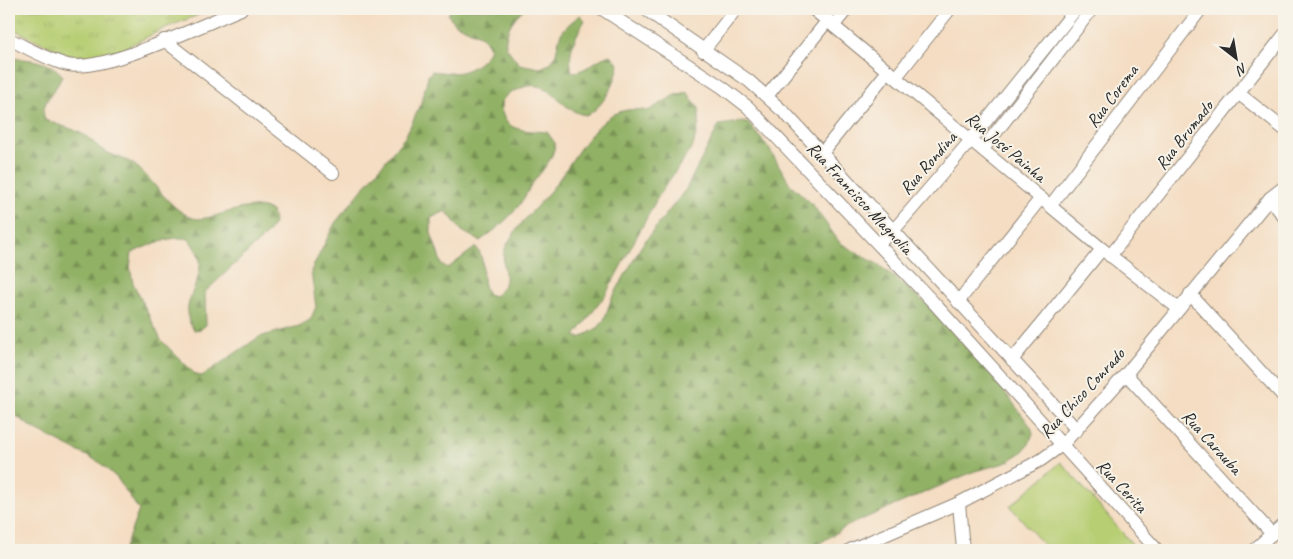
<svg xmlns="http://www.w3.org/2000/svg" width="1293" height="559" font-family="Caveat,sans-serif">
<defs>
<pattern id="forest-firs" width="22" height="20" patternUnits="userSpaceOnUse" patternTransform="scale(1.25)"><rect width="22" height="20" fill="#91b165"/><path d="M5 1l3.5 6h-7zM16 11l3.5 6h-7z" fill="#779053"/></pattern>
<pattern id="park-tufts" width="24" height="20" patternUnits="userSpaceOnUse" patternTransform="scale(1.25)"><rect width="24" height="20" fill="#b7ce73"/><path d="M3 7l-1-3M5 7V3M7 7l1-3M15 17l-1-3M17 17v-4M19 17l1-3" fill="none" stroke="#9eb164"/></pattern>
</defs>
<rect width="100%" height="100%" fill="#f7f3e8"/>
<filter id="ink" filterUnits="userSpaceOnUse"><feTurbulence type="fractalNoise" baseFrequency=".02" numOctaves="2"/><feDisplacementMap in="SourceGraphic" scale="10" xChannelSelector="R" yChannelSelector="G"/><feConvolveMatrix kernelMatrix="1 2 1 2 8 2 1 2 1" color-interpolation-filters="sRGB"/></filter>
<filter id="wash" filterUnits="userSpaceOnUse"><feTurbulence type="fractalNoise" baseFrequency=".0096" numOctaves="4" result="noise"/><feDisplacementMap in="SourceGraphic" scale="20" xChannelSelector="R" yChannelSelector="G"/><feGaussianBlur stdDeviation="1.12" result="paint"/><feColorMatrix in="noise" values="0 0 0 0 0 0 0 0 0 0 0 0 0 0 0 0 0 1.4 0 .05"/><feComposite in="paint" operator="in"/></filter>
<g filter="url(#wash)">
<rect width="100%" height="100%" fill="#f4ddc2"/>
<!-- green -->
<path fill="#b7ce73" stroke="#717c4f" d="M1061,462L1134,546L1129,550H1048L1010,506Z"/>
<!-- forest -->
<path fill="url(#forest-firs)" stroke="#5e6e48" d="M451,9H524C513,18 504,32 506,47L519,64L540,68C559,62 555,51 560,36C563,28 574,20 580,15L585,20C575,38 567,51 572,72C587,72 596,58 611,55L619,65C615,84 605,104 588,115C558,114 552,72 517,90C512,92 507,94 504,98C499,104 501,112 505,119C510,132 535,131 547,132L555,143C554,158 544,168 535,180C529,187 526,196 520,204C509,219 495,230 480,241L462,231L446,211L431,218V233L442,265L448,268L476,247C489,264 477,277 488,294L494,296C516,281 497,265 506,247C515,228 532,212 546,196C568,171 581,139 608,118C620,109 634,108 648,111L675,95L687,92L699,108V123L693,146L659,195L606,294L575,336L580,338L599,327L604,320L611,300L642,245L686,189L719,125L741,122L748,123L768,147L790,184L812,204L840,243L879,265L938,313L996,380L1031,427L1033,433L1029,444L1021,453L1005,463L975,471L849,525L809,550H124L139,510L117,478L99,462L36,430L9,411V193L13,184L11,178L9,177V58C26,59 50,60 62,75C58,91 38,102 45,120C58,125 72,128 84,135C92,140 98,148 106,152C116,157 128,159 137,167C155,182 168,207 190,217C208,226 245,197 272,211L274,223L267,234L205,292L206,325L201,329L194,330C176,305 202,287 200,261C199,253 193,246 189,239C170,235 149,245 132,253L130,267L133,283L161,340L196,375L202,376L259,337L299,326L310,320L316,307L311,271L335,223L405,137L421,104L428,76L432,71C440,72 453,74 461,72C473,69 488,59 490,47L482,36L456,24L448,15Z"/>
<!-- park -->
<path fill="url(#park-tufts)" stroke="#717c4f" d="M9,9H213L165,28L123,49L93,57L66,55L9,27Z"/>
</g>
<g filter="url(#ink)">
<g fill="none" stroke-linecap="round" stroke-linejoin="round">
<!-- street casing -->
<g stroke="#908476" stroke-width="14">
<g id="street">
<path d="M602,9L722,87L748,107L933,302L1157,550"/>
<path d="M645,9L749,81L786,114L1077,430"/>
<path d="M813,9L1102,249L1179,309"/>
<path d="M834,25L847,9"/>
<path d="M9,39C28,48 48,60 68,65C104,73 204,24 241,9"/>
<path d="M164,40L333,173"/>
<path d="M703,51L736,9"/>
<path d="M896,77L950,9"/>
<path d="M1238,93L1284,129"/>
<path d="M767,96L828,20"/>
<path d="M983,149L1092,9"/>
<path d="M822,153L888,71"/>
<path d="M1270,198L1284,217"/>
<path d="M1051,205L1201,9"/>
<path d="M879,243L893,231L971,140L1076,9"/>
<path d="M1110,256L1284,35"/>
<path d="M1190,294L1284,397"/>
<path d="M958,302L1041,198"/>
<path d="M1012,360L1102,249"/>
<path d="M1126,374L1272,534"/>
<path d="M959,503L963,550"/>
<path d="M850,550L959,503L1041,460L1063,444L1126,374L1270,198L1284,187"/>
<path d="M1254,550L1284,523"/>
</g>
</g>
<!-- street -->
<use href="#street" stroke="#fff" stroke-width="12"/>
</g>
</g>
<g text-anchor="middle" dominant-baseline="central" stroke-width="4" stroke-linejoin="round" paint-order="stroke">
<!-- street labels -->
<g font-size="18" fill="#2b2b2b" stroke="#f7f3e8">
<text transform="translate(1112 96) rotate(-53)">Rua Corema</text>
<text transform="translate(1184 135) rotate(-52)">Rua Brumado</text>
<text transform="translate(1006 147) rotate(40)">Rua José Painha</text>
<text transform="translate(928 163) rotate(-49)">Rua Rondina</text>
<text transform="translate(860 198) rotate(47)">Rua Francisco Magnolia</text>
<text transform="translate(1082 393) rotate(-47)">Rua Chico Conrado</text>
<text transform="translate(1212 442) rotate(48)">Rua Carauba</text>
<text transform="translate(1122 486) rotate(47)">Rua Cerita</text>
</g>
</g>
<!-- margin -->
<rect width="1293" height="559" fill="none" stroke="#f7f3e8" stroke-width="30"/>
<!-- north arrow -->
<g transform="translate(1236 58) rotate(149)" stroke="#f7f3e8" stroke-width="4" paint-order="stroke">
<path d="M0-4L9 19L0 12L-9 19Z" fill="#2b2b2b"/>
<text y="-8" font-size="14" font-weight="bold" text-anchor="middle" fill="#2b2b2b">N</text>
</g>
</svg>
